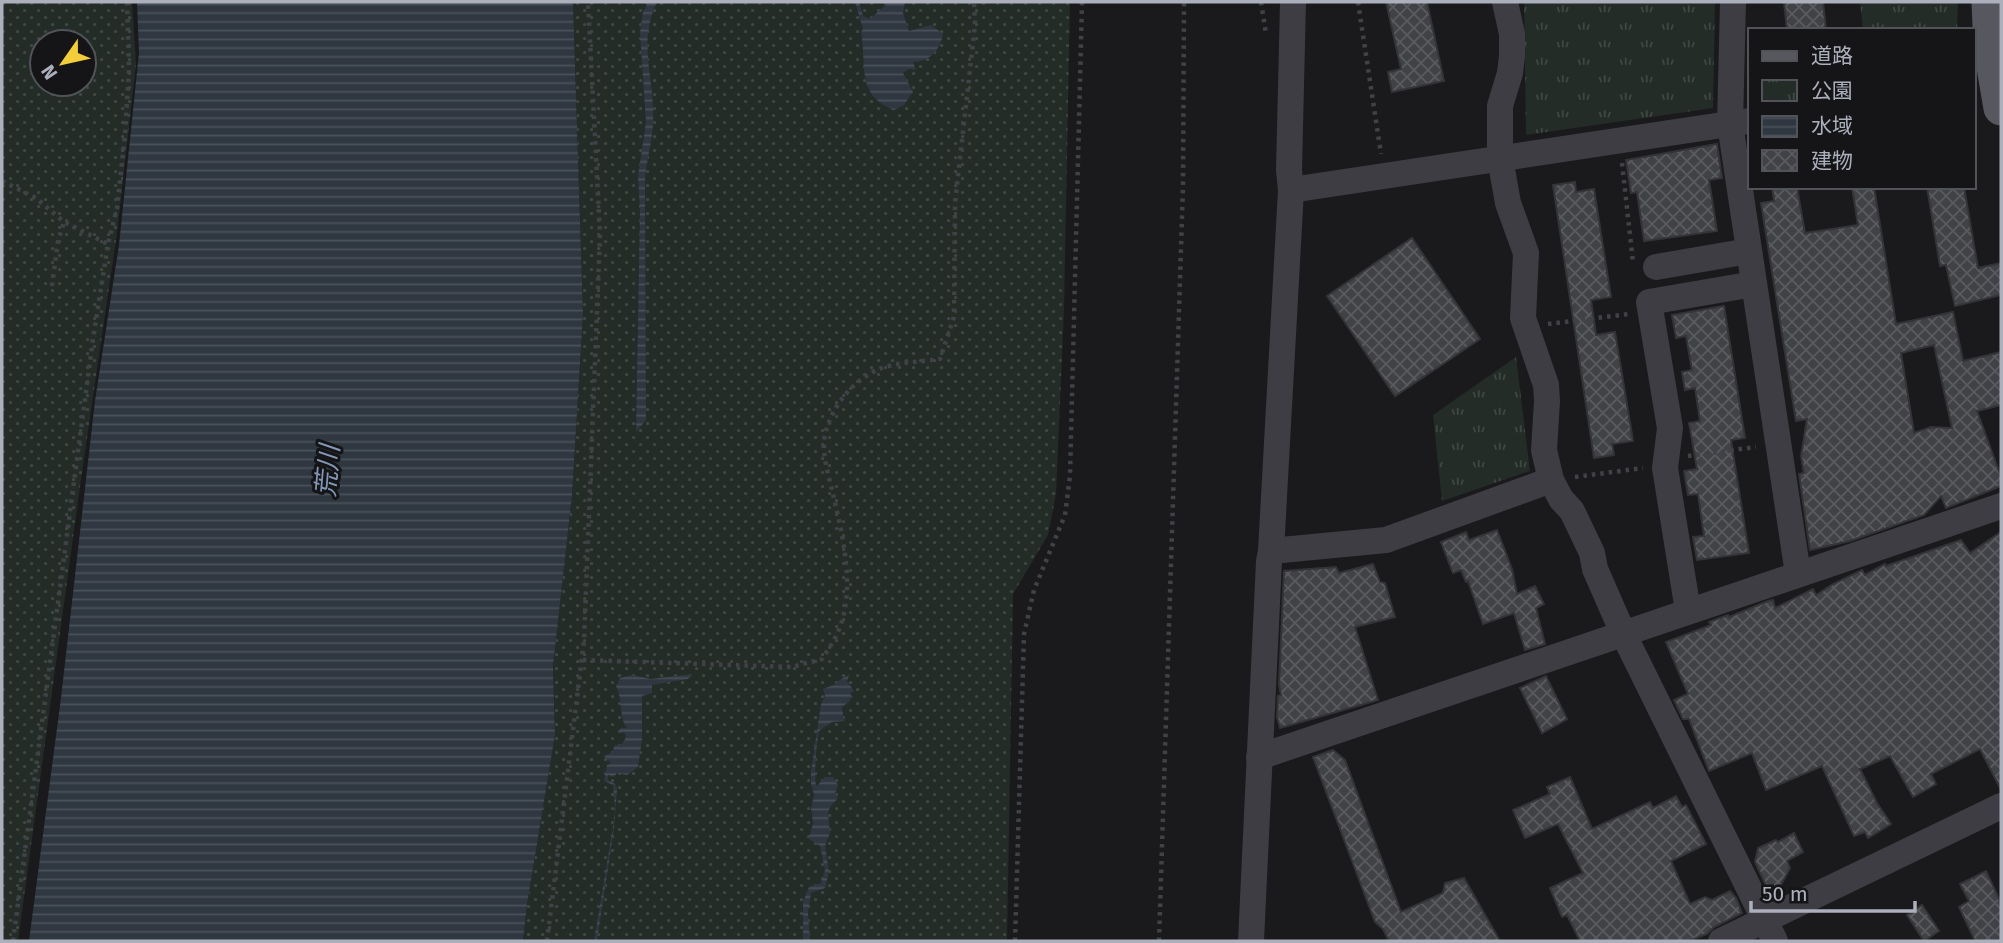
<svg xmlns="http://www.w3.org/2000/svg" width="2003" height="943" font-family="'Fira Sans','Noto Sans JP',sans-serif">
<defs>
<pattern id="grass-dots" width="8" height="8" patternUnits="userSpaceOnUse" patternTransform="scale(1.75)"><rect width="8" height="8" fill="#232c26"/><path d="M2 2h.1M6 6h.1" fill="none" stroke="#404844" stroke-width="1.8" stroke-linecap="round"/></pattern>
<pattern id="park-tufts" width="24" height="20" patternUnits="userSpaceOnUse" patternTransform="scale(1.75)"><rect width="24" height="20" fill="#232c26"/><path d="M3 7l-1-3M5 7V3M7 7l1-3M15 17l-1-3M17 17v-4M19 17l1-3" fill="none" stroke="#404844"/></pattern>
<pattern id="water-rules" width="6" height="5" patternUnits="userSpaceOnUse" patternTransform="scale(1.75)"><rect width="6" height="5" fill="#2f3741"/><path d="M0 2.5h6" fill="none" stroke="#4a515a"/></pattern>
<pattern id="building-cross-hatch" width="8" height="8" patternUnits="userSpaceOnUse" patternTransform="scale(1.75)"><rect width="8" height="8" fill="#414246"/><path d="M0 0l8 8M0 8l8-8" fill="none" stroke="#5a5b5f"/></pattern>
</defs>
<rect width="100%" height="100%" fill="#1a1a1c"/>
<!-- grass -->
<g fill="url(#grass-dots)" fill-rule="evenodd">
<path d="M2,2H132L136,64L117,233L81,479L18,941H2ZM84,42V84H42V42Z"/>
<path d="M573,2H1070L1064,310L1056,494L1048,535L1013,594L1007,941H523L527,905L555,735L553,666L572,496L583,314Z"/>
</g>
<!-- park -->
<g fill="url(#park-tufts)">
<path d="M1524,2H1715L1713,108L1526,135Z"/>
<path d="M1860,2H1958L1957,30H1863Z"/>
<path d="M1516,357L1530,471L1442,501L1433,415Z"/>
</g>
<!-- water -->
<g fill="url(#water-rules)">
<path d="M137,2H573L583,314L572,496L553,666L555,735L527,905L523,941H29L61,698L95,401L119,245L139,53Z"/>
<path d="M648,2H657C637,44 655,78 653,121C653,140 646,160 645,181L646,420L636,432L640,211L638,176L646,122L640,33L643,12Z"/>
<path d="M855,2H859L863,16L870,19L889,2H905L903,13L909,31L931,25L943,34C940,50 930,62 913,62L916,70L909,69L903,73L913,92L904,105L894,110C856,95 867,67 861,32L863,29Z"/>
<path d="M692,674L688,679L652,685V693L642,696V739L638,767L627,775L617,773L614,777L608,775V780L615,784L617,789L614,828L597,941H594L613,827L615,807L613,785L604,781L607,765L611,763L604,756L613,752L614,746L622,744L626,738L625,733L618,732L621,728H627C619,718 623,700 616,686L620,678L632,675L651,679Z"/>
<path d="M850,674L847,681L854,691L851,693L850,701L842,707L844,721L832,722L819,731C816,750 814,768 816,787L825,777H833L838,785L835,794L838,798L830,807L828,813L830,833L825,846L829,872L825,888L811,893L808,913L810,941H803V902L809,887L821,883L825,870L820,846L809,839L813,823L811,808L814,795L811,784V772L821,704L825,696L823,689L836,684L838,681Z"/>
</g>
<!-- building -->
<g fill="url(#building-cross-hatch)" stroke="#343438" stroke-width="2" fill-rule="evenodd">
<path d="M1386,2H1427L1444,81L1392,92L1388,72L1401,69Z"/>
<path d="M1784,2H1823L1826,30H1787Z"/>
<path d="M1717,144L1722,178L1709,180L1717,231L1644,241L1637,192L1631,193L1626,160Z"/>
<path d="M1575,182L1576,192L1594,189L1611,297L1591,300L1596,335L1615,332L1633,441L1612,444L1614,455L1594,458L1553,185Z"/>
<path d="M1772,187H1797L1805,233L1858,225L1852,187H1874L1896,324L1953,312L1963,361L2001,352V405L1977,411L2001,477V486L1946,508L1941,496L1924,515L1850,541L1810,550L1799,474L1804,473L1801,456L1807,419L1796,421L1761,203L1774,201ZM1934,345L1952,428L1931,427L1914,433L1901,353Z"/>
<path d="M1927,187H1964L1978,268L2001,263V295L1955,306L1946,265L1940,266Z"/>
<path d="M1412,238L1480,339L1395,396L1327,296Z"/>
<path d="M1724,306L1745,438L1731,440L1749,553L1697,560L1693,537L1704,536L1698,494L1688,495L1684,471L1697,469L1689,423L1700,421L1695,388L1685,390L1682,372L1692,370L1686,336L1676,338L1672,315Z"/>
<path d="M1497,530L1512,569L1517,594L1535,586L1544,604L1536,608L1545,644L1525,650L1514,613L1483,624L1468,581L1466,582L1461,570L1453,573L1441,542L1466,532L1469,540Z"/>
<path d="M2001,532V790L1980,749L1931,774L1936,784L1913,797L1890,756L1860,769L1877,803L1891,824L1868,838L1865,832L1854,836L1822,766L1766,790L1752,753L1709,771L1689,719H1683L1674,700L1688,694L1666,642L1711,625L1709,622L1728,615L1729,617L1768,601L1773,600L1775,608L1813,589L1816,595L1833,584L1862,570L1865,575L1885,564L1886,566L1961,540L1970,553Z"/>
<path d="M1373,564L1380,582L1385,583L1395,617L1355,627L1378,700L1280,728L1277,717L1278,696L1281,695L1279,685L1284,571L1336,567L1339,573Z"/>
<path d="M1546,676L1567,719L1542,733L1520,688Z"/>
<path d="M1333,750L1345,760L1401,912L1443,893L1445,883L1464,878L1500,941H1389L1383,929L1375,922L1313,757Z"/>
<path d="M1570,777L1592,829L1650,802L1653,808L1676,796L1682,807L1686,805L1706,844L1671,861L1690,904L1705,897L1712,900L1730,891L1736,898L1742,913L1714,927L1707,934L1689,941H1580L1567,915L1562,917L1550,888L1583,873L1558,824L1525,838L1513,810L1550,794L1547,787Z"/>
<path d="M1794,833L1803,852L1787,861L1790,868L1781,885L1768,890L1755,862L1758,848L1776,840L1778,842Z"/>
<path d="M1986,871L2001,903V941H1975L1959,907L1969,901L1960,884Z"/>
<path d="M1922,905L1939,931L1924,941L1907,915Z"/>
</g>
<g fill="none" stroke-linecap="round" stroke-linejoin="round">
<!-- path -->
<g stroke="#414248" stroke-width="4.5" stroke-dasharray="3.5 5" stroke-linecap="butt">
<path d="M1261,2L1266,34"/>
<path d="M1358,2L1381,154"/>
<path d="M1622,163L1633,262"/>
<path d="M2,181L36,198L64,222L108,244"/>
<path d="M52,286L58,241L64,222"/>
<path d="M1548,324L1629,314"/>
<path d="M1688,456L1756,447"/>
<path d="M1575,477L1643,468"/>
<path d="M583,660L792,667L822,659C830,647 838,635 842,621C854,581 842,533 833,494C829,476 821,454 825,435C831,408 851,382 877,370C895,362 920,362 940,359L954,317L955,203L975,25L974,2"/>
<path d="M13,941L93,339L108,244L117,208L125,135L129,69L127,2"/>
<path d="M547,941L584,641L600,234L588,2"/>
<path d="M1015,941L1024,634L1034,590L1065,515L1070,476L1082,2"/>
<path d="M1159,941L1183,185L1184,2"/>
</g>
<!-- minor -->
<g stroke="#3d3d43" stroke-width="26">
<path d="M1505,2L1512,34V56L1510,73L1500,106V158L1508,203L1526,253L1523,318L1546,385L1547,401L1544,450L1551,480L1561,499L1572,511L1592,553L1595,569L1623,633L1775,941"/>
<path d="M1733,2L1730,124L1798,574"/>
<path d="M1291,190L1749,121"/>
<path d="M1656,267L1749,251"/>
<path d="M1271,551L1386,540L1551,480"/>
<path d="M1688,611L1665,468L1670,428L1649,302L1754,284"/>
<path d="M1259,757L2001,506"/>
<path d="M1251,941L1269,561L1271,551L1291,190L1289,170L1293,2"/>
<path d="M1721,941L2001,806"/>
</g>
<!-- major -->
<path stroke="#575760" stroke-width="35" d="M1989,2L1991,49L2001,108"/>
</g>
<g text-anchor="middle" dominant-baseline="central" stroke-width="6" stroke-linejoin="round" paint-order="stroke">
<!-- water labels -->
<g font-size="26" font-style="italic" fill="#8398b6" stroke="#151517">
<text transform="translate(328 471) rotate(-85)">荒川</text>
</g>
</g>
<!-- border -->
<rect width="2003" height="943" fill="none" stroke="#acafbc" stroke-width="7"/>
<!-- legend -->
<rect x="1748" y="28" width="228" height="161" fill="#151517" stroke="#515359" stroke-width="2"/>
<rect x="1762" y="51" width="35" height="10" fill="#575760" stroke="#515359" stroke-width="2"/>
<text x="1811" y="63" font-size="21" fill="#acafbc">道路</text>
<rect x="1762" y="80" width="35" height="21" fill="url(#park-tufts)" stroke="#515359" stroke-width="2"/>
<text x="1811" y="98" font-size="21" fill="#acafbc">公園</text>
<rect x="1762" y="116" width="35" height="21" fill="url(#water-rules)" stroke="#515359" stroke-width="2"/>
<text x="1811" y="133" font-size="21" fill="#acafbc">水域</text>
<rect x="1762" y="150" width="35" height="21" fill="url(#building-cross-hatch)" stroke="#515359" stroke-width="2"/>
<text x="1811" y="168" font-size="21" fill="#acafbc">建物</text>
<!-- north arrow -->
<g transform="translate(63 63) rotate(236)"><circle r="33" fill="#151517" stroke="#515359" stroke-width="2"/>
<path d="M0-5L12 26L0 18L-12 26Z" fill="#f4ce3a"/>
<text y="-10" font-size="19" font-weight="bold" text-anchor="middle" fill="#acafbc">N</text>
</g>
<!-- scale -->
<path d="M1751 901v10h164v-10" fill="none" stroke="#acafbc" stroke-width="3.5"/>
<text x="1762" y="901" font-size="21" fill="#acafbc" stroke="#151517" stroke-width="5" paint-order="stroke">50 m</text>
</svg>
